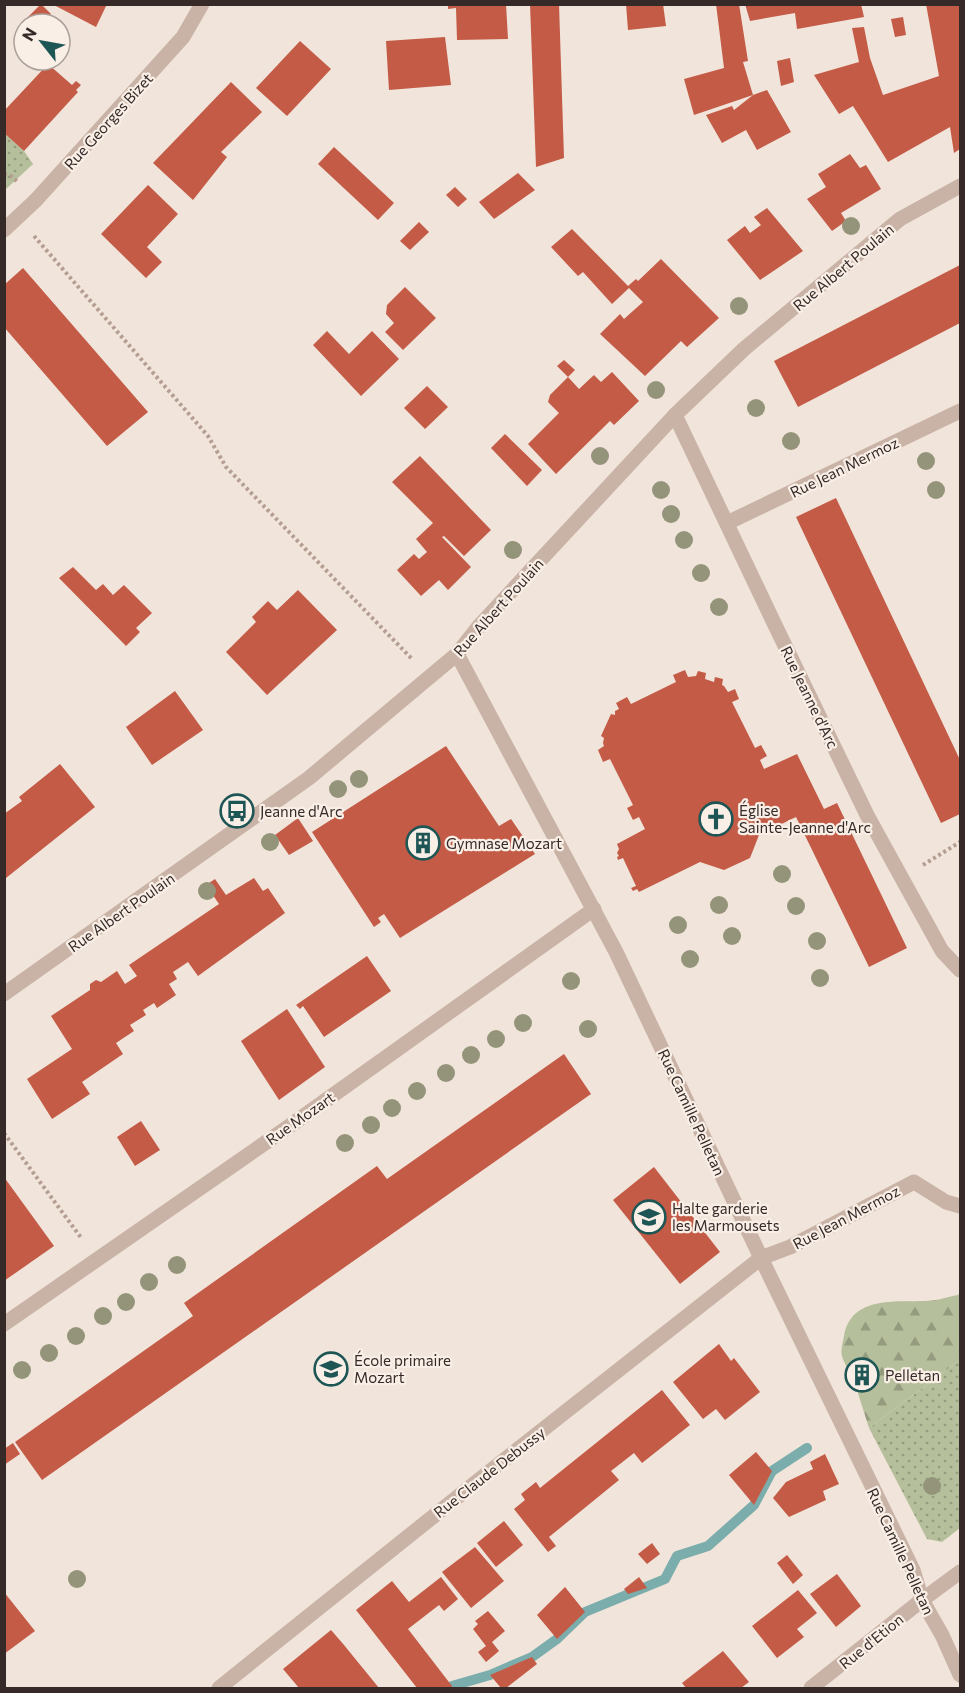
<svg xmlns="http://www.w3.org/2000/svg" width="965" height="1693" font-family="Commissioner,sans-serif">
<defs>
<pattern id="grass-dots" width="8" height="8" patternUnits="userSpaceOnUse" patternTransform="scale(1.5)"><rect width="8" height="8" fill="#b6bf9b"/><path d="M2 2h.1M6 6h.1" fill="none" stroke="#959b7e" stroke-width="1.8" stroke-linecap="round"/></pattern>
<pattern id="forest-firs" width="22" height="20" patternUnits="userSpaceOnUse" patternTransform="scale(1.5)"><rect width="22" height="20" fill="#b6bf9b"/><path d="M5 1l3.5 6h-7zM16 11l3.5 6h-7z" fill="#959b7e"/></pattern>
</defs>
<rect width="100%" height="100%" fill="#f1e4da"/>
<!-- grass -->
<g fill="url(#grass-dots)">
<path d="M4,133L24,151L33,164L5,190Z"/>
<path d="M960,1360V1528L942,1542L927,1539L869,1428Z"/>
</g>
<!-- forest -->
<path fill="url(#forest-firs)" d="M960,1292V1360L869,1428L856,1387L875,1378L867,1363L849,1371C840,1354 840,1355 844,1336C851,1296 895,1302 925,1301C936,1301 947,1297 958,1295Z"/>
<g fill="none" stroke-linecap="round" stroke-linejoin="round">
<!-- stream -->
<path stroke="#7aadab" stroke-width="10" d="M451,1688L452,1686L490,1675L532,1657L557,1639L585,1612L665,1579L677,1556L708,1546L754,1505L772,1471L807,1448"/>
</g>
<!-- building -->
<g fill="#c35b46">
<path d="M41,4L51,14L42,24H33L27,18Z"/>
<path d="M52,4H107L96,27Z"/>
<path d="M448,4H506L508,39L457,40L456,8L448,9Z"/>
<path d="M530,4H559L564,158L536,167Z"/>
<path d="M626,4H663L666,26L628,30Z"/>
<path d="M716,4H739L748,61L743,62L753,95L694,115L684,79L724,68Z"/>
<path d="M745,4H861L864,17L797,29L795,13L750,21Z"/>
<path d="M926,4H960V149L954,153L950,127L888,162L853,106L839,114L814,75L859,62L852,28L864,27L870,58L883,95L939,76Z"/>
<path d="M903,17L906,35L895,37L891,19Z"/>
<path d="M445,37L451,85L389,90L386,41Z"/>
<path d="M300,41L331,69L287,116L256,88Z"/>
<path d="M790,58L794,82L781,86L777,61Z"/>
<path d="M48,64L72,85L76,81L81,85L76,90L78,92L24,151L4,133V111Z"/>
<path d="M231,82L262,112L221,152L227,157L193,200L153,163Z"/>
<path d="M767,90L791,132L757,150L746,130L722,143L706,115L732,106L734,110L753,95Z"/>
<path d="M334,147L394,203L378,220L318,164Z"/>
<path d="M850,154L860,168L866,165L881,189L841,213L846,221L832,231L807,199L826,187L818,174Z"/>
<path d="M518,173L535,190L494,219L479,202Z"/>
<path d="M148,185L178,214L147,247L162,262L146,278L101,234Z"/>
<path d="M455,187L467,199L458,207L446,195Z"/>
<path d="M767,208L803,251L760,280L727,240L745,226L750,233L761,225L754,217Z"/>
<path d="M419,222L429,232L410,250L400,241Z"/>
<path d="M572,229L628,286L636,279L638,281L661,259L719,318L687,347L681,341L645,376L600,334L620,314L624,319L643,302L629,288L612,304L583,272L578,276L551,247Z"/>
<path d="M960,265V323L798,407L774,361Z"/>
<path d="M23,268L148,412L107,446L4,327V285Z"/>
<path d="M405,287L436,318L403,350L385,332L394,323L386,314L387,305Z"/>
<path d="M327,331L349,354L372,331L399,359L361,396L313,345Z"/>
<path d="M564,360L575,370L568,377L557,366Z"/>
<path d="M612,372L639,401L614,425L610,421L556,474L528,444L559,413L548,402L550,395L568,377L579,389L594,375L601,382Z"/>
<path d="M427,386L448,407L425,429L404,408Z"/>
<path d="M505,434L542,470L527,486L491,448Z"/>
<path d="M420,456L491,530L464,556L444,536L442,537L471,567L448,590L439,580L421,596L397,570L414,554L419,559L427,552L416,539L433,523L392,482Z"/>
<path d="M836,498L960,760V814L941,823L796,517Z"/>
<path d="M73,567L96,590L103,584L113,595L124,585L152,613L136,628L140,632L126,646L59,578Z"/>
<path d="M298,590L337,630L267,695L226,652L256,622L252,617L268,601L277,610Z"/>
<path d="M685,670L688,677L696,676L698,671L706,673L705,679L714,682L715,677L723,679L722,685L724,686L728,692L735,689L739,699L732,702L755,748L761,745L767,756L760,760L764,769L797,754L824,809L837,803L907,948L869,967L796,817L759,835L750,858L724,870L700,862L639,892L637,889L633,891L631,888L636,886L623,858L618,860L617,857L619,856L617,853L619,849L617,844L645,829L639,817L633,820L627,808L633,805L610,759L603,762L598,750L604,746L603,743L604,738L601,736L611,714L615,715V711L619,709L616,703L627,697L631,704L676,682L673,675Z"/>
<path d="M175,691L203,730L152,765L126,727Z"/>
<path d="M446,746L499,826L511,819L535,854L400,938L384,914L378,918L381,922L374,927L312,832Z"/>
<path d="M60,764L95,807L6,878L4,877V814L22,801L19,797Z"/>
<path d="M298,818L313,841L289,855L275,835Z"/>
<path d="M254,878L263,891L268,888L285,913L198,976L188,962L173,972L177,979L169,984L176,995L157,1008L154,1003L143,1010L146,1015L130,1025L134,1031L116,1043L123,1054L82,1082L90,1094L52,1119L27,1079L72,1049L51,1016L90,990V984L96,980L101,982L117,971L125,984L137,976L129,965L219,904L206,885L215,879L226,895Z"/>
<path d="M367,956L391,991L324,1037L303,1006L300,1009L296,1005Z"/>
<path d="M287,1009L325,1067L279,1100L241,1041Z"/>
<path d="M564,1054L591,1094L42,1480L15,1442L193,1316L184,1303L377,1166L387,1179Z"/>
<path d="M141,1121L160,1150L135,1166L117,1137Z"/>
<path d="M654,1167L720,1252L680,1284L613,1200Z"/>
<path d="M4,1177L54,1246L4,1281Z"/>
<path d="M719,1344L731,1361L734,1358L760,1392L725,1420L716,1409L703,1419L673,1382Z"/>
<path d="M868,1363L875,1378L856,1387L849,1371Z"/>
<path d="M662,1390L690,1425L642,1463L634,1453L611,1471L619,1480L549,1537L556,1546L548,1552L514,1509L525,1500L521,1494L536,1482L540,1488Z"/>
<path d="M13,1443L20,1454L4,1465V1449Z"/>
<path d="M756,1452L772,1471L754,1505L729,1475Z"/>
<path d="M825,1454L839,1484L823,1491L826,1500L789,1517L773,1498L786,1482L813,1469L810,1462Z"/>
<path d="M504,1521L523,1545L496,1567L477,1543Z"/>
<path d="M652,1543L660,1554L647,1564L638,1554Z"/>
<path d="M475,1547L504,1581L471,1608L442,1572Z"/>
<path d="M787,1555L803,1575L793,1584L777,1563Z"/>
<path d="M837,1574L861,1606L836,1627L810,1594Z"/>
<path d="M441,1577L458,1599L444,1611L439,1605L408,1629L452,1686L451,1688H417L356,1610L392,1581L409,1602Z"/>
<path d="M639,1577L647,1588L628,1594L624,1589Z"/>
<path d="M565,1587L585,1612L557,1639L537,1615Z"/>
<path d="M798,1590L817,1613L797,1629L804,1637L777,1658L752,1626Z"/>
<path d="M4,1592L35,1631L4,1654Z"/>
<path d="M488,1611L505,1631L492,1642L499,1651L486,1662L478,1652L486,1646L473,1629L478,1624L475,1621Z"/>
<path d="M331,1630L344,1645L379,1688H299L283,1669Z"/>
<path d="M723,1651L749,1682L741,1688H686L682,1683Z"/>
<path d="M532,1657L537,1664L506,1688H501L490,1675Z"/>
</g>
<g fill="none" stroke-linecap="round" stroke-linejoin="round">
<!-- path -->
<g stroke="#b49d91" stroke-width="4" stroke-dasharray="3 3" stroke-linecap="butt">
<path d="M4,174L11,176L19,183"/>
<path d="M34,236L208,436L226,467L412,659"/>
<path d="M923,865L960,842"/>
<path d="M4,1133L82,1239"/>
</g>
<!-- minor -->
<g stroke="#c9b3a7" stroke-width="15">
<path d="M4,230L36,200L183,37L202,4"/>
<path d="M675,415L774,623L867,815L942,951L960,970"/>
<path d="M727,523L960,411"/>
<path d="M457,654L616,952L761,1258L913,1570L922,1600L942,1635L960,1675"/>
<path d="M4,994L309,778L457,654L480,625L675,415L744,349L900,219L960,186"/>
<path d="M4,1324L294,1123L594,909"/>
<path d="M219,1688L475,1483L761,1258L790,1247L914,1182L946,1202L960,1206"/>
<path d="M811,1688L922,1600L960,1572"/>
</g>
</g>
<!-- trees -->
<g fill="#94947a">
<circle cx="851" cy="226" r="9"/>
<circle cx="739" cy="306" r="9"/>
<circle cx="656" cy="390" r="9"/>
<circle cx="756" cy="408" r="9"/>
<circle cx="791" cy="441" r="9"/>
<circle cx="600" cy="456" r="9"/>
<circle cx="926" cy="461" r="9"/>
<circle cx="661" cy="490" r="9"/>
<circle cx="936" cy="490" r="9"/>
<circle cx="671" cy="514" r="9"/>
<circle cx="684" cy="540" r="9"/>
<circle cx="513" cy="550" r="9"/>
<circle cx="701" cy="573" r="9"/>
<circle cx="719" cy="607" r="9"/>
<circle cx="359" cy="779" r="9"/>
<circle cx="338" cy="789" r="9"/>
<circle cx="270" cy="842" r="9"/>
<circle cx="782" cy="874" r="9"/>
<circle cx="207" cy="891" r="9"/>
<circle cx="719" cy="905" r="9"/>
<circle cx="796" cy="906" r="9"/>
<circle cx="678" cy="925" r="9"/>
<circle cx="732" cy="936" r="9"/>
<circle cx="817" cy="941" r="9"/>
<circle cx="690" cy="959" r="9"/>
<circle cx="820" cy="978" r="9"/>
<circle cx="571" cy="981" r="9"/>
<circle cx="523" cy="1023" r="9"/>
<circle cx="588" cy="1029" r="9"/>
<circle cx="496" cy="1039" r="9"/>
<circle cx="471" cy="1055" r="9"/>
<circle cx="446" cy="1073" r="9"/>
<circle cx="417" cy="1091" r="9"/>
<circle cx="392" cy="1108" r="9"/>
<circle cx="371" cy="1125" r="9"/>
<circle cx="345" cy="1143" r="9"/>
<circle cx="177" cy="1265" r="9"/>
<circle cx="149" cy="1282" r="9"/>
<circle cx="126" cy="1302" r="9"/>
<circle cx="103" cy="1316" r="9"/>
<circle cx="76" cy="1336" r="9"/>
<circle cx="49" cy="1353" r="9"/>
<circle cx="22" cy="1370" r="9"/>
<circle cx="932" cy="1486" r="9"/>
<circle cx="77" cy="1579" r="9"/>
</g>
<!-- icons -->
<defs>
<g id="bus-ring" transform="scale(1.725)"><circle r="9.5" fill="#f9efe6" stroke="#1e5555" stroke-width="1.5"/><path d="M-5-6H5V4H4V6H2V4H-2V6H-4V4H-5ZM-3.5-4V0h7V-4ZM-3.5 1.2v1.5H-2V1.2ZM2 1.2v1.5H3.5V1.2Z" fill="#1e5555"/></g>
<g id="church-ring" transform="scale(1.725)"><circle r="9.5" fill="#f9efe6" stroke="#1e5555" stroke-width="1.5"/><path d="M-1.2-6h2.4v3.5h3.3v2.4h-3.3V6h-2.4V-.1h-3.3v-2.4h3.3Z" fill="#1e5555"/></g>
<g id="building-ring" transform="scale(1.725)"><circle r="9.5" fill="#f9efe6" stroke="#1e5555" stroke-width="1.5"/><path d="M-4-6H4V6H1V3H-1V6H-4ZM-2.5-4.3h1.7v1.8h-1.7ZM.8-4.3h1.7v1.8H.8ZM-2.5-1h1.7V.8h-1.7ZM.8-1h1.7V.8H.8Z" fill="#1e5555"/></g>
<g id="school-ring" transform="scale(1.725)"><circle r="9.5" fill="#f9efe6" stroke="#1e5555" stroke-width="1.5"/><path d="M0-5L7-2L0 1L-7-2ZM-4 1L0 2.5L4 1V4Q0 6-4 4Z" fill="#1e5555"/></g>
</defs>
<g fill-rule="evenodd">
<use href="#bus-ring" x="237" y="811"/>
<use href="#church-ring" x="716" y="819"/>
<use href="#building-ring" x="423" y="843"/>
<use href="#school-ring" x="649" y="1217"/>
<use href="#school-ring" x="331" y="1369"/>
<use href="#building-ring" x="862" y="1375"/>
</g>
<g text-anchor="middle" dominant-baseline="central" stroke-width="4.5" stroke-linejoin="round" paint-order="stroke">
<!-- street labels -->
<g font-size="15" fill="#352a27" stroke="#f9efe6">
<text transform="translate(108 121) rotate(-48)">Rue Georges Bizet</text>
<text transform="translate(843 267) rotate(-40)">Rue Albert Poulain</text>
<text transform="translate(844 467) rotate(-26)">Rue Jean Mermoz</text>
<text transform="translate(498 607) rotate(-48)">Rue Albert Poulain</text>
<text transform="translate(810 697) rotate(64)">Rue Jeanne d'Arc</text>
<text transform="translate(121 912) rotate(-35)">Rue Albert Poulain</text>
<text transform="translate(692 1112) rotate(65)">Rue Camille Pelletan</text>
<text transform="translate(300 1118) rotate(-35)">Rue Mozart</text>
<text transform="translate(846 1217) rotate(-28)">Rue Jean Mermoz</text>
<text transform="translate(489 1472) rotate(-38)">Rue Claude Debussy</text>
<text transform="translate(901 1551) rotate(65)">Rue Camille Pelletan</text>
<text transform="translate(871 1641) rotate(-39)">Rue d'Etion</text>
</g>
<!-- poi labels -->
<g font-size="15" fill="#352a27" stroke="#f9efe6" text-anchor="start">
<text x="739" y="810">Église<tspan x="739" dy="17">Sainte-Jeanne d'Arc</tspan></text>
<text x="260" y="811">Jeanne d'Arc</text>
<text x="446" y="843">Gymnase Mozart</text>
<text x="672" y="1208">Halte garderie<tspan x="672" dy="17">les Marmousets</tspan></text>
<text x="354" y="1360">École primaire<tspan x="354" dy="17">Mozart</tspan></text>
<text x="885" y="1375">Pelletan</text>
</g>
</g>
<!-- border -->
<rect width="965" height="1693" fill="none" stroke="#352a27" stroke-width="12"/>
<!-- north arrow -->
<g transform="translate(42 42) rotate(301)"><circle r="28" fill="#f9efe6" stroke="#aba09a" stroke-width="1.5"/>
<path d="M0-4.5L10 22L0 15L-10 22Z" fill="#1e5555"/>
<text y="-9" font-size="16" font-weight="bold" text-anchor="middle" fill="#352a27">N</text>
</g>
</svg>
